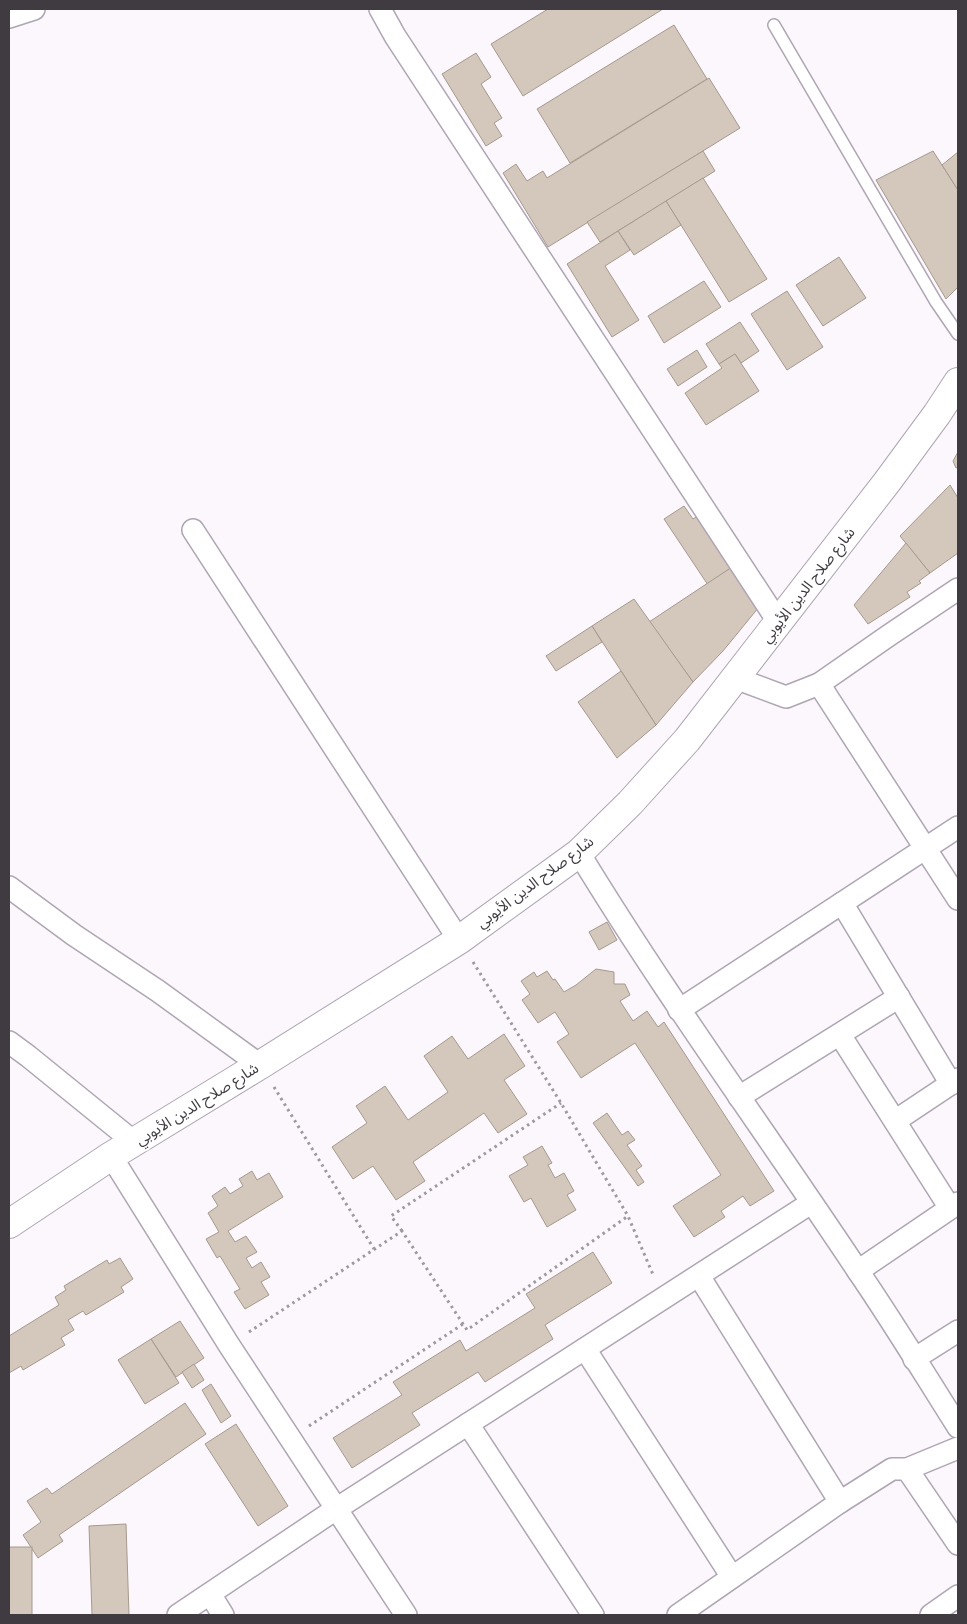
<svg xmlns="http://www.w3.org/2000/svg" width="967" height="1624" font-family="Karla,'Noto Sans Arabic',sans-serif">
<rect width="100%" height="100%" fill="#fbf7fd"/>
<!-- building -->
<g fill="#d4c7bb" stroke="#a6998d">
<path d="M548,9H663L523,96L491,44Z"/>
<path d="M674,25L707,79L570,163L537,109Z"/>
<path d="M476,53L491,77L481,84L502,118L494,123L502,136L486,146L442,74Z"/>
<path d="M709,78L740,128L548,247L503,173L516,164L527,181L543,171L547,178Z"/>
<path d="M703,151L715,171L600,242L587,222Z"/>
<path d="M933,151L958,190V287L946,299L876,180Z"/>
<path d="M958,152V190L942,165Z"/>
<path d="M703,178L767,279L729,302L666,201Z"/>
<path d="M666,201L681,225L634,255L618,231Z"/>
<path d="M618,231L630,250L605,266L639,320L612,337L567,264Z"/>
<path d="M839,257L866,298L823,326L796,285Z"/>
<path d="M704,281L721,307L664,343L648,316Z"/>
<path d="M787,291L823,347L787,370L751,314Z"/>
<path d="M740,322L759,351L741,363L735,354L719,364L706,344Z"/>
<path d="M697,350L707,367L678,386L667,369Z"/>
<path d="M735,354L759,391L706,425L685,393L722,368L719,364Z"/>
<path d="M958,452V467L956,468L953,461Z"/>
<path d="M950,485L958,498V553L930,573L900,536Z"/>
<path d="M684,506L693,519L698,516L732,567L708,585L664,519Z"/>
<path d="M906,543L930,573L919,581L921,583L907,592L910,597L868,624L854,605Z"/>
<path d="M732,567L759,607L723,651L693,682L649,622Z"/>
<path d="M634,599L693,682L656,725L592,626Z"/>
<path d="M592,626L602,642L556,671L546,656Z"/>
<path d="M621,671L656,725L617,758L578,702Z"/>
<path d="M607,922L617,940L599,950L589,932Z"/>
<path d="M596,969L614,972V984H625L630,995L620,1001L633,1021L647,1011L658,1027L664,1022L774,1191L750,1206L743,1196L721,1211L725,1217L694,1237L673,1206L721,1175L635,1043L581,1078L557,1042L569,1034L555,1012L538,1023L522,1000L530,994L521,981L534,972L537,977L547,971L553,980L555,979L564,992L576,985Z"/>
<path d="M504,1034L525,1066L504,1080L527,1114L498,1133L484,1113L413,1162L425,1181L396,1200L373,1166L353,1179L332,1147L367,1123L356,1106L385,1086L408,1120L448,1092L424,1056L452,1036L468,1059Z"/>
<path d="M607,1113L622,1135L628,1131L635,1140L627,1145L642,1166L636,1170L644,1182L638,1186L593,1123Z"/>
<path d="M542,1146L552,1163L548,1165L555,1178L564,1173L574,1191L567,1195L576,1210L547,1227L531,1198L524,1202L509,1176L528,1165L523,1157Z"/>
<path d="M252,1171L257,1180L269,1173L283,1197L228,1231L235,1242L246,1236L257,1252L246,1258L252,1268L261,1262L270,1277L261,1282L269,1295L245,1309L234,1292L240,1289L220,1256L217,1258L206,1239L219,1232L208,1213L218,1206L212,1196L225,1187L230,1194L243,1186L239,1179Z"/>
<path d="M593,1252L612,1283L545,1325L553,1339L485,1382L478,1372L412,1413L420,1425L352,1468L333,1438L402,1395L393,1382L460,1340L466,1351L535,1308L526,1294Z"/>
<path d="M120,1258L133,1279L121,1287L124,1292L86,1315L83,1311L68,1320L74,1330L61,1338L65,1345L23,1370L21,1366L9,1373V1336L59,1305L55,1297L66,1290L64,1286L107,1260L109,1264Z"/>
<path d="M180,1321L204,1358L176,1377L151,1339Z"/>
<path d="M151,1339L179,1383L145,1404L118,1360Z"/>
<path d="M194,1364L204,1380L192,1388L182,1372Z"/>
<path d="M211,1384L231,1416L221,1423L202,1390Z"/>
<path d="M185,1403L206,1434L59,1535L63,1541L38,1558L23,1535L41,1522L27,1501L47,1488L52,1494Z"/>
<path d="M236,1424L288,1506L258,1526L205,1444Z"/>
<path d="M126,1524L129,1615H92L89,1526Z"/>
<rect x="9" y="1547" width="23" height="68"/>
</g>
<g fill="none" stroke-linecap="round" stroke-linejoin="round">
<!-- service casing -->
<g stroke="#afa5b3" stroke-width="14">
<path id="service" d="M774,25L936,302L958,334"/>
</g>
<!-- minor casing -->
<g stroke="#afa5b3" stroke-width="24">
<g id="minor">
<path d="M380,9L395,36L779,623"/>
<path d="M9,17L34,9"/>
<path d="M193,530L459,940"/>
<path d="M735,678L786,697L819,684L888,636L958,589"/>
<path d="M819,684L958,899"/>
<path d="M579,853C666,996 765,1131 858,1271C893,1322 925,1375 958,1427"/>
<path d="M9,887L74,935L158,991L260,1065"/>
<path d="M842,903L951,1084"/>
<path d="M679,1010L958,827"/>
<path d="M840,1035L950,1208"/>
<path d="M9,1042L28,1056L134,1142"/>
<path d="M739,1097L899,997"/>
<path d="M895,1121L958,1079"/>
<path d="M111,1156L229,1345L406,1615"/>
<path d="M858,1271L958,1203"/>
<path d="M699,1276L840,1502"/>
<path d="M585,1349L732,1577"/>
<path d="M914,1359L958,1331"/>
<path d="M468,1424L593,1615"/>
<path d="M907,1469L958,1544"/>
<path d="M210,1594L223,1615"/>
<path d="M178,1615L336,1509L811,1203"/>
<path d="M678,1615L840,1502L892,1469H907L958,1448"/>
<path d="M931,1615L958,1596"/>
</g>
</g>
<!-- secondary casing -->
<g stroke="#afa5b3" stroke-width="30">
<path id="secondary" d="M9,1224L111,1156L260,1065L459,940L579,853L630,803L687,740L887,482L937,414L958,382"/>
</g>
<!-- path -->
<g stroke="#9d999f" stroke-width="3" stroke-dasharray="2.5 4" stroke-linecap="butt">
<path d="M473,962L561,1103L628,1216L654,1277"/>
<path d="M274,1087L374,1249"/>
<path d="M402,1231L391,1216L561,1103"/>
<path d="M249,1332L402,1231L467,1330L628,1216"/>
<path d="M309,1426L463,1324"/>
</g>
<!-- service -->
<use href="#service" stroke="#fff" stroke-width="11"/>
<!-- minor -->
<use href="#minor" stroke="#fff" stroke-width="21"/>
<!-- secondary -->
<use href="#secondary" stroke="#fff" stroke-width="28"/>
</g>
<g text-anchor="middle" dominant-baseline="central" stroke-width="4" stroke-linejoin="round" paint-order="stroke">
<!-- street labels -->
<g font-size="15" fill="#3f3b41" stroke="#fff">
<text transform="translate(808 585) rotate(-52)">شارع صلاح الدين الأيوبي</text>
<text transform="translate(535 882) rotate(-37)">شارع صلاح الدين الأيوبي</text>
<text transform="translate(197 1104) rotate(-32)">شارع صلاح الدين الأيوبي</text>
</g>
</g>
<!-- border -->
<rect width="967" height="1624" fill="none" stroke="#3f3b41" stroke-width="20"/>
</svg>
